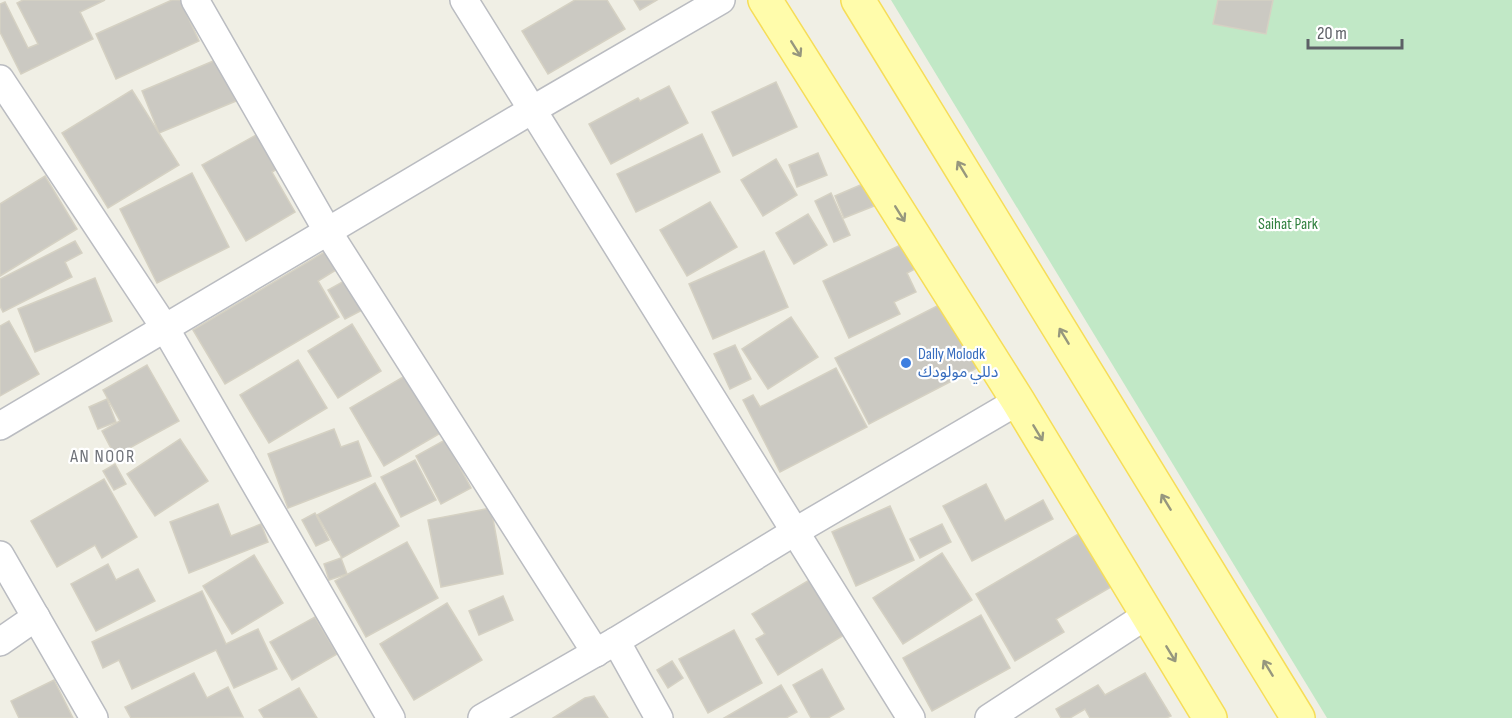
<svg xmlns="http://www.w3.org/2000/svg" width="1512" height="718" font-family="'Sofia Sans Condensed','Noto Sans Arabic',sans-serif">
<rect width="100%" height="100%" fill="#f0efe5"/>
<!-- green -->
<path fill="#c1e8c6" d="M891,0H1512V718H1327Z"/>
<!-- building -->
<g fill="#cbc9c2" stroke="#d5d1c3" stroke-width="1.5">
<path d="M23,0H105L80,12L93,39L21,74L0,32V4L5,2L28,48L38,44L17,3Z"/>
<path d="M172,0H180L199,41L116,79L96,34Z"/>
<path d="M575,0H607L625,29L548,74L522,31Z"/>
<path d="M634,0H657L640,10Z"/>
<path d="M1218,0H1273L1266,34L1213,24Z"/>
<path d="M218,59L236,101L159,133L142,91Z"/>
<path d="M776,82L797,127L733,156L712,112Z"/>
<path d="M669,86L688,123L611,164L589,124L638,98L640,101Z"/>
<path d="M132,90L179,165L108,208L62,133Z"/>
<path d="M265,130L284,165L272,172L295,212L246,241L202,165Z"/>
<path d="M702,134L720,172L636,212L617,174Z"/>
<path d="M818,153L827,175L797,187L789,165Z"/>
<path d="M776,159L797,195L763,216L741,180Z"/>
<path d="M192,173L229,247L157,283L120,209Z"/>
<path d="M45,176L77,229L0,276V204Z"/>
<path d="M865,183L874,206L844,218L835,196Z"/>
<path d="M831,193L850,235L834,242L815,201Z"/>
<path d="M710,202L737,247L687,276L660,230Z"/>
<path d="M808,214L827,245L794,264L776,233Z"/>
<path d="M75,241L82,253L65,262L72,277L3,312L0,306V279Z"/>
<path d="M905,243L917,268L907,273L916,292L894,302L900,314L849,338L823,281Z"/>
<path d="M333,247L344,265L318,281L339,317L225,384L193,330Z"/>
<path d="M764,251L788,307L713,339L689,284Z"/>
<path d="M355,275L372,305L345,319L328,290Z"/>
<path d="M95,278L112,321L35,352L18,309Z"/>
<path d="M943,303L977,368L869,424L835,358Z"/>
<path d="M791,317L818,357L768,389L742,349Z"/>
<path d="M9,321L39,374L0,396V326Z"/>
<path d="M352,324L381,371L338,398L308,351Z"/>
<path d="M735,345L751,379L730,389L714,354Z"/>
<path d="M298,360L327,408L269,443L240,395Z"/>
<path d="M147,365L179,421L115,456L102,431L120,421L103,390Z"/>
<path d="M836,368L867,427L780,472L743,400L753,395L760,407Z"/>
<path d="M410,373L444,431L384,466L350,408Z"/>
<path d="M107,399L116,422L98,429L89,407Z"/>
<path d="M334,429L341,447L358,441L371,476L288,508L268,454Z"/>
<path d="M180,439L208,481L155,516L127,474Z"/>
<path d="M445,440L471,488L441,504L416,456Z"/>
<path d="M415,460L436,500L401,517L381,477Z"/>
<path d="M115,464L126,484L114,490L103,471Z"/>
<path d="M104,479L137,537L102,558L95,545L57,567L31,521Z"/>
<path d="M375,483L399,526L342,558L317,515Z"/>
<path d="M986,484L1005,521L1043,500L1053,519L972,561L943,506Z"/>
<path d="M218,504L231,536L261,524L268,542L189,573L170,522Z"/>
<path d="M890,506L914,560L856,586L832,532Z"/>
<path d="M491,508L503,574L441,587L428,520Z"/>
<path d="M315,513L329,540L316,546L302,520Z"/>
<path d="M942,524L951,542L920,558L910,539Z"/>
<path d="M1080,533L1111,587L1056,619L1064,632L1015,661L976,594Z"/>
<path d="M407,542L438,598L366,637L335,581Z"/>
<path d="M942,553L972,600L903,644L873,598Z"/>
<path d="M254,555L283,603L232,634L203,586Z"/>
<path d="M341,558L347,574L329,580L324,564Z"/>
<path d="M108,564L116,580L138,569L155,601L96,631L71,584Z"/>
<path d="M811,579L844,635L778,675L756,639L765,634L752,614Z"/>
<path d="M202,591L226,644L258,629L277,669L234,688L216,650L132,689L119,660L103,668L92,642Z"/>
<path d="M503,596L513,620L479,635L469,611Z"/>
<path d="M447,603L482,660L414,700L380,644Z"/>
<path d="M981,615L1010,668L932,711L903,658Z"/>
<path d="M315,617L337,654L292,680L270,642Z"/>
<path d="M734,630L762,683L708,713L679,659Z"/>
<path d="M672,661L683,678L668,688L657,670Z"/>
<path d="M822,669L844,709L828,718H811L793,685Z"/>
<path d="M194,673L207,698L228,687L243,717L131,718L125,707Z"/>
<path d="M1145,673L1171,716L1166,718H1090L1085,709L1070,718H1061L1056,709L1098,685L1105,695Z"/>
<path d="M54,680L73,718H19L11,701Z"/>
<path d="M781,685L797,712L786,718H724Z"/>
<path d="M299,688L317,718H264L259,710Z"/>
<path d="M594,696L608,718H553L585,698Z"/>
</g>
<g fill="none" stroke-linecap="round" stroke-linejoin="round">
<!-- street casing -->
<g stroke="#babcc1" stroke-width="30">
<g id="street">
<path d="M195,0L328,232L596,653"/>
<path d="M464,0L911,718"/>
<path d="M0,79L165,328L391,718"/>
<path d="M0,426L532,110L721,0"/>
<path d="M0,555L94,718"/>
<path d="M616,641L659,718"/>
<path d="M0,642L36,617"/>
<path d="M482,718L616,641L796,531L1018,401"/>
<path d="M989,718L1147,615"/>
</g>
</g>
<!-- primary casing -->
<g stroke="#f6dd58" stroke-width="36">
<g id="primary">
<path d="M765,0L1018,401L1210,718"/>
<path d="M858,0L1298,718"/>
</g>
</g>
<!-- street -->
<use href="#street" stroke="#fff" stroke-width="27"/>
<!-- primary -->
<use href="#primary" stroke="#fffcab" stroke-width="33"/>
</g>
<!-- one-way arrows -->
<defs><path id="oneway-shaft" d="M-6 0H5M1.5-3L5.5 0L1.5 3" fill="none" stroke-width="1.6" stroke-linecap="round" stroke-linejoin="round" transform="scale(1.5)"/></defs>
<g stroke="#96977e">
<use href="#oneway-shaft" transform="translate(796 49) rotate(58)"/>
<use href="#oneway-shaft" transform="translate(962 169) rotate(-121)"/>
<use href="#oneway-shaft" transform="translate(900 214) rotate(58)"/>
<use href="#oneway-shaft" transform="translate(1064 336) rotate(-121)"/>
<use href="#oneway-shaft" transform="translate(1038 433) rotate(59)"/>
<use href="#oneway-shaft" transform="translate(1166 502) rotate(-121)"/>
<use href="#oneway-shaft" transform="translate(1171 654) rotate(59)"/>
<use href="#oneway-shaft" transform="translate(1268 668) rotate(-121)"/>
</g>
<!-- markers -->
<circle fill="#3f7fe0" stroke="#fff" stroke-width="2" cx="906" cy="363" r="6"/>
<g text-anchor="middle" dominant-baseline="central" stroke-width="4.5" stroke-linejoin="round" paint-order="stroke">
<!-- park labels -->
<g font-size="16" fill="#31813f" stroke="#fff">
<text x="1288" y="224">Saihat Park</text>
</g>
<!-- shop labels -->
<g font-size="16" fill="#366cbe" stroke="#fff" text-anchor="start">
<text x="918" y="354">Dally Molodk<tspan x="918" dy="18">دللي مولودك</tspan></text>
</g>
<!-- neighbourhood labels -->
<g font-size="18" letter-spacing="1.5" fill="#6e7178" stroke="#fff">
<text x="103" y="456">AN NOOR</text>
</g>
</g>
<!-- scale -->
<path d="M1308 39v9h94v-9" fill="none" stroke="#5d6066" stroke-width="3"/>
<text x="1317" y="39" font-size="18" fill="#5d6066" stroke="#ffffff" stroke-width="4.5" paint-order="stroke">20 m</text>
</svg>
